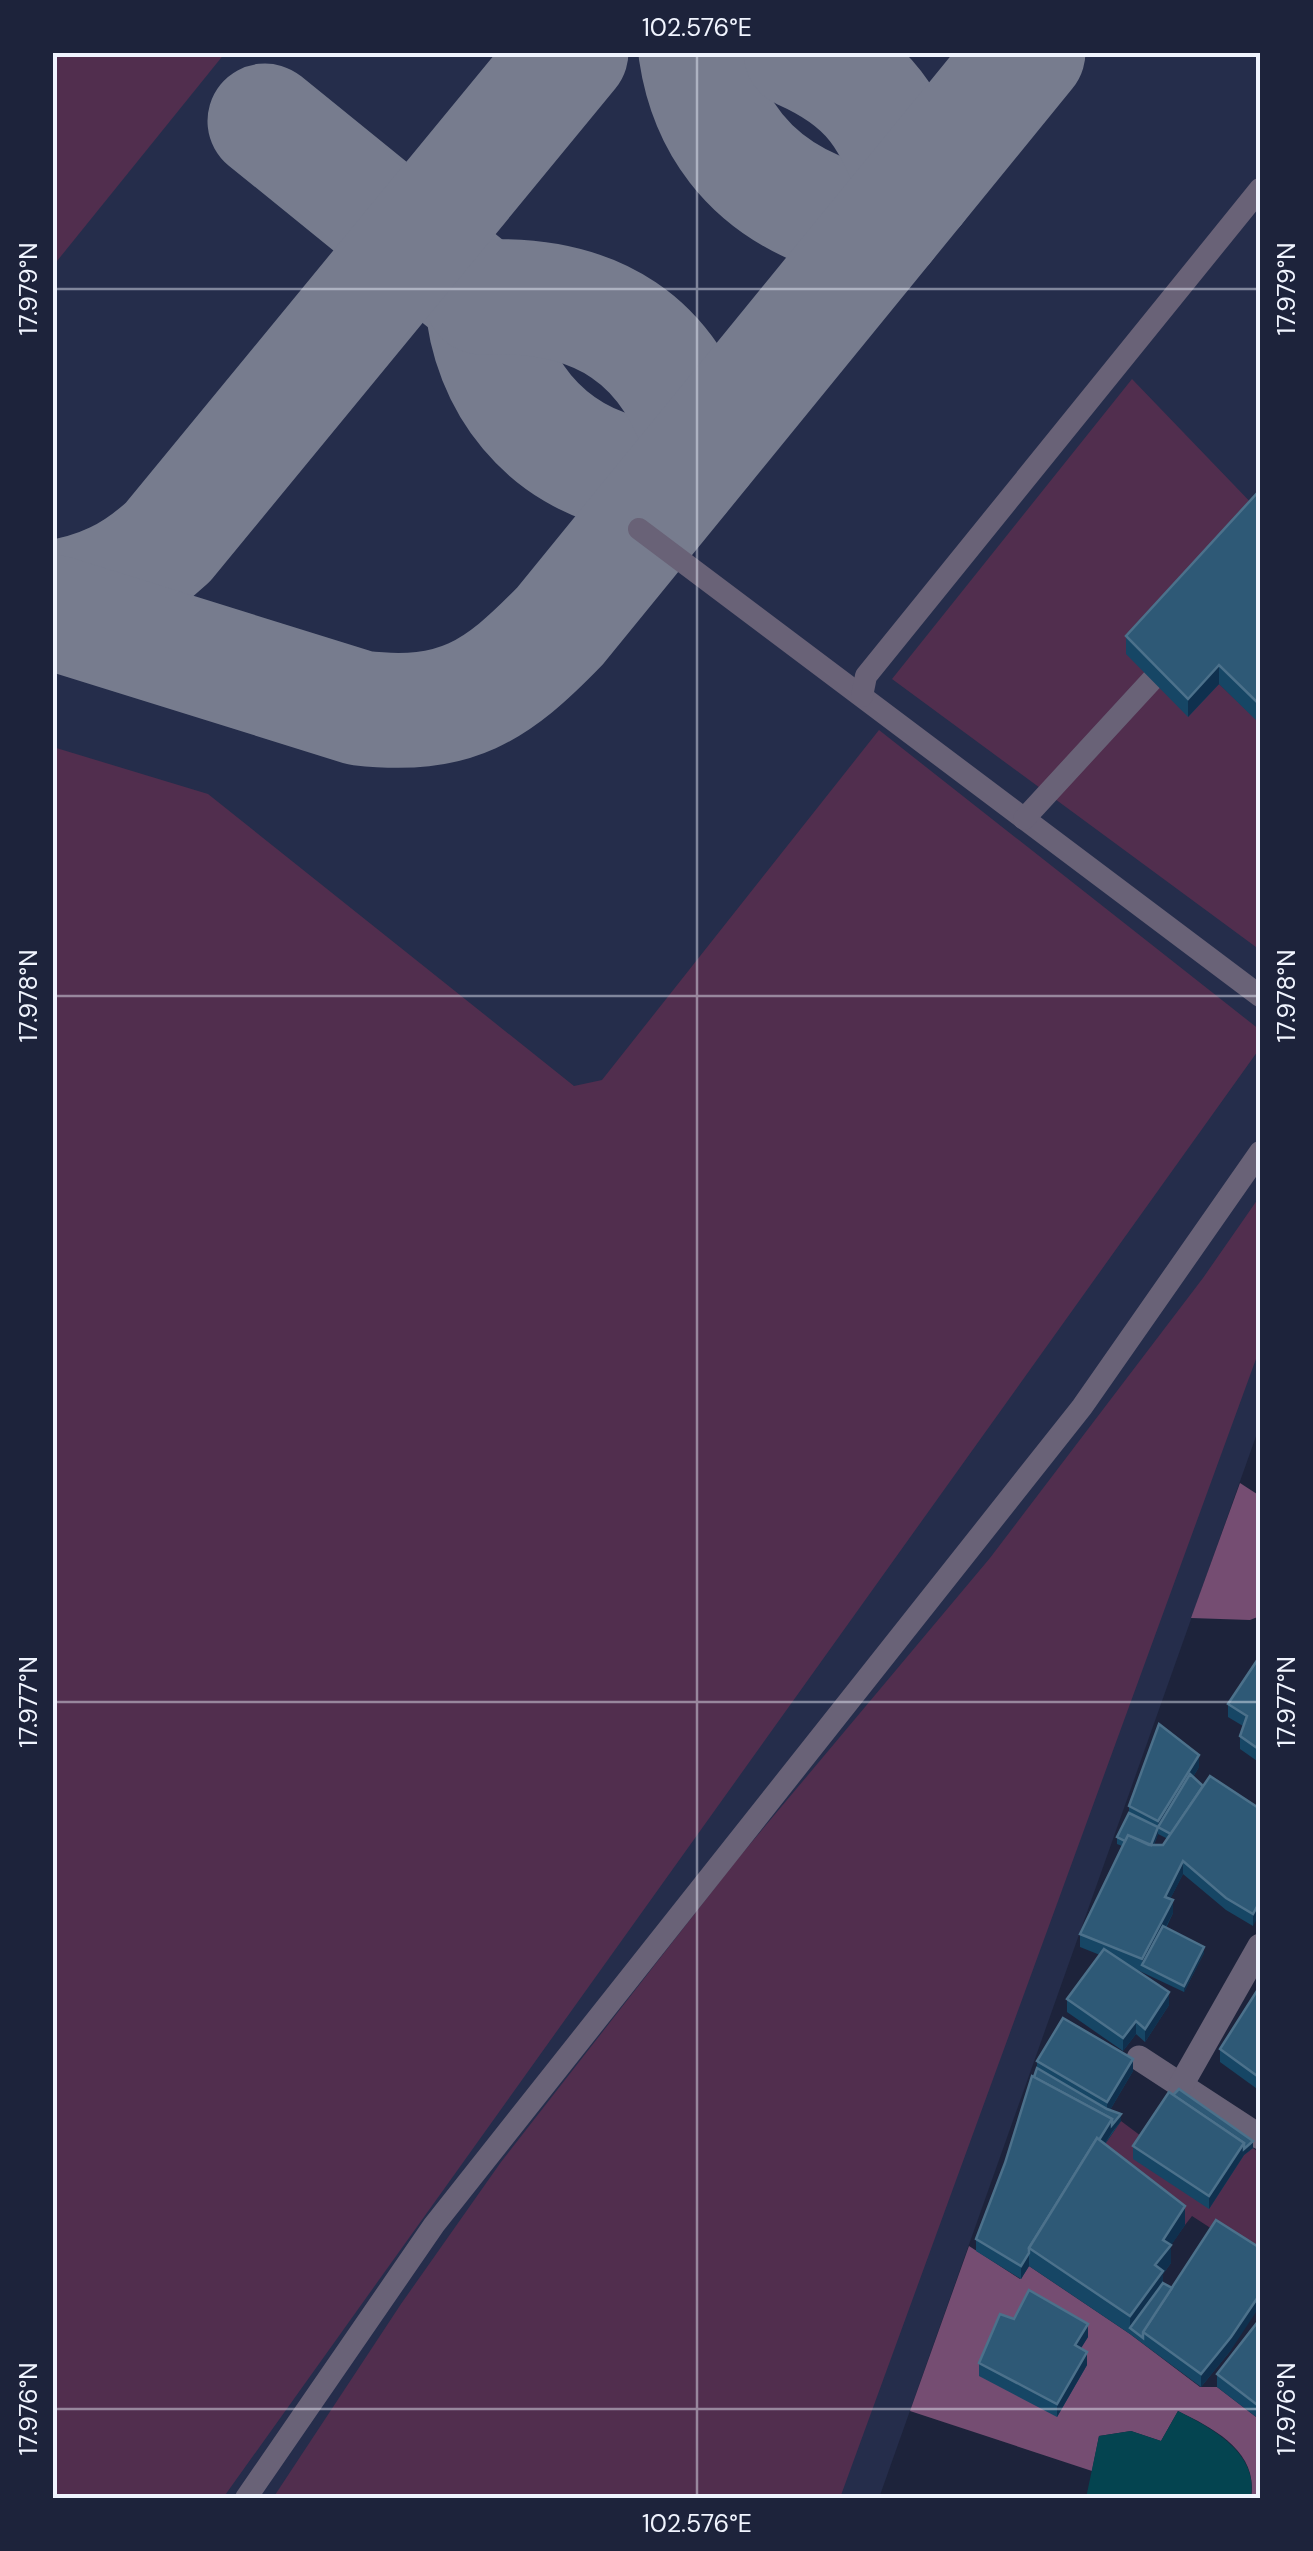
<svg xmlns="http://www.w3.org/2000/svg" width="1313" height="2551" font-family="'DM Sans',sans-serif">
<rect width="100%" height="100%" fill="#1d233b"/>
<!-- built -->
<path fill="#252d4b" d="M53,53H1260V1425L879,2498H53Z"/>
<!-- green -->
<g fill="#512e4e">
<path d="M53,52L225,53L53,266L52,53Z"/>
<path d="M1132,379L1258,510L1187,716L1219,684L1260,723V950L892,679Z"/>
<path d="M879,730L1260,1030V1048L223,2498H53V747L208,794L574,1086L602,1080Z"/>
<path d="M1260,1196V1348L840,2498H273L401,2304L501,2162L735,1862L990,1558L1203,1278Z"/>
<path d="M1179,2096L1260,2153V2260L1192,2216L1185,2225L1097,2156L1121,2121L1141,2136Z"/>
</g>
<!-- forest -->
<g fill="#754d72">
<path d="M1240,1483L1260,1496V1616L1250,1620L1191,1618Z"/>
<path d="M969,2246L1020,2279L1029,2266L1130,2334L1200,2387H1217L1260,2420V2498H1251C1259,2452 1215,2429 1178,2411L1161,2441L1131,2431L1099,2436L1092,2471L910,2411Z"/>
</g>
<!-- water -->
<path fill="#044450" d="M1178,2411C1213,2429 1259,2453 1251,2498H1086L1099,2436L1131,2431L1161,2441Z"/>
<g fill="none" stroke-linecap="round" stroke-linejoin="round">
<!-- taxiway -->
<g stroke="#777c8e" stroke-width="115">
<path d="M696,52C707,126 749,180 818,209C840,218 864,221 886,226"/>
<path d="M801,52C873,84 889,119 917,188"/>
<path d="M265,121L482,297C488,385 546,457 633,474C648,477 665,477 681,477"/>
<path d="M482,297C596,292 672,339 703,450"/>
<path d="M52,598C99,591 134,574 168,542L571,52"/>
<path d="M52,612L360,708C456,719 496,692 560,626L1028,52"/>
</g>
<!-- lane -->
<g stroke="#696277" stroke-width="22">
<path d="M639,529L1260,996"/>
<path d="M862,696L866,676L1260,189"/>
<path d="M1024,819L1152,680"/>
<path d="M246,2498L434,2225L1082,1407L1260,1152"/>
</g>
<!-- street -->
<g stroke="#696277" stroke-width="25">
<path d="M1139,2058L1260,2137"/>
<path d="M1181,2085L1260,1946"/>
</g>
</g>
<!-- wall -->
<g fill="#164665" fill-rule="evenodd">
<path d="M1260,490V724L1219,684L1188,717L1126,654V636Z"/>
<path d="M1260,1656V1763L1240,1749V1736L1243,1726L1228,1717V1704Z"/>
<path d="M1199,1767L1193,1777L1203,1786L1260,1809L1253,1926L1226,1910L1183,1874L1170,1899L1173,1913L1166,1928L1204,1953L1184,1992L1131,1967L1169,2005L1145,2042L1136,2034L1123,2051L1067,2012V1999L1100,1955L1080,1947V1934L1122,1846L1117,1844V1837L1129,1813V1806ZM1158,1834L1168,1839L1163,1845H1154Z"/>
<path d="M1260,1986V2091L1220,2062V2049Z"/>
<path d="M1037,2061L1133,2071L1110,2110L1121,2121L1105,2144L1185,2225L1171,2245V2263L1163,2274V2283L1231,2350L1201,2387L1130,2334L1029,2266L1021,2279L976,2251V2239L1005,2163L1037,2068Z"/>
<path d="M1133,2146L1253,2148L1244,2155L1209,2209L1133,2159Z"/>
<path d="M1260,2319V2420L1217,2387V2374Z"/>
<path d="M1088,2337L1080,2349L1087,2365L1057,2417L979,2376V2363Z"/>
</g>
<!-- shaded-wall -->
<g fill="#0f304e">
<path d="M1219,665V684L1188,717V699Z"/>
<path d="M1199,1755V1767L1161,1829L1158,1827V1834L1149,1857V1851L1158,1827V1821Z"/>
<path d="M1183,1861V1874L1165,1909V1897Z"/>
<path d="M1173,1900V1913L1145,1966L1142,1965V1959Z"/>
<path d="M1260,1901V1914L1253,1926V1914Z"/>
<path d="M1204,1947V1953L1184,1992V1986Z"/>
<path d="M1169,1992V2005L1145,2042V2029Z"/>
<path d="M1136,2021V2034L1123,2051V2038Z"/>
<path d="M1133,2059V2071L1107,2115V2102Z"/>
<path d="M1121,2114V2121L1112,2132L1037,2253L1031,2250L1112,2119Z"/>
<path d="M1253,2141V2148L1244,2155L1209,2209V2196L1244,2143Z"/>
<path d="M1185,2206V2225L1170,2247L1171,2245V2263L1163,2274V2290L1130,2328V2334V2316L1155,2265L1163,2240Z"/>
<path d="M1029,2253V2266L1021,2279V2266Z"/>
<path d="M1260,2294V2306L1231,2350L1201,2387V2374Z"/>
<path d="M1088,2324V2337L1075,2358V2345Z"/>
<path d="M1087,2352V2365L1057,2417V2404Z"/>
</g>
<!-- building -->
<g fill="#2e5976" stroke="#4c718b" stroke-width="2.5">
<path d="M1260,490V705L1219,665L1188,699L1126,636Z"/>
<path d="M1260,1656V1750L1240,1736L1247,1716L1228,1704Z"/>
<path d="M1159,1724L1199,1755L1158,1821L1129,1806Z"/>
<path d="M1190,1774L1203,1786L1171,1834L1158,1827Z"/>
<path d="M1210,1776L1260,1809V1901L1253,1914L1226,1898L1183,1861L1165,1897L1173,1900L1142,1959L1080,1934L1128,1835L1149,1845H1163Z"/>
<path d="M1129,1813L1158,1827L1151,1845L1128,1835L1125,1841L1117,1837Z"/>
<path d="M1163,1926L1204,1947L1184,1986L1142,1965Z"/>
<path d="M1104,1949L1169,1992L1145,2029L1136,2021L1123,2038L1067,1999Z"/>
<path d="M1260,1986V2078L1220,2049Z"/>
<path d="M1063,2018L1133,2059L1107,2102L1037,2061Z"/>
<path d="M1037,2068L1107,2109L1121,2114L1112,2125V2119L1034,2077Z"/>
<path d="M1032,2076L1112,2119L1099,2140L1097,2138L1029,2248V2253L1021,2266L976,2239L1005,2163Z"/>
<path d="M1179,2089L1253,2141L1244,2149V2143L1173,2095Z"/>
<path d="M1169,2092L1244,2143L1209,2196L1133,2146Z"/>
<path d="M1097,2138L1185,2206L1163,2240L1171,2245L1155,2265L1163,2271L1130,2316L1029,2248Z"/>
<path d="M1216,2220L1260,2248V2294L1231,2337L1201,2374L1143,2332Z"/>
<path d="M1163,2283L1172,2288L1143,2332V2338L1130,2328Z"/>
<path d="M1029,2290L1088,2324L1075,2345L1087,2352L1057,2404L979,2363L1000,2314L1014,2319Z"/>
<path d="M1260,2319V2407L1217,2374Z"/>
</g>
<!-- ticks -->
<path fill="none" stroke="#f0f4fe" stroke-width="2.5" stroke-opacity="0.45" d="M697,52V2498M52,289H1260M52,996H1260M52,1702H1260M52,2409H1260"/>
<!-- border -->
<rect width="1313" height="2551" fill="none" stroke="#1d233b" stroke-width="110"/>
<rect x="55" y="55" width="1203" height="2441" fill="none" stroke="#f0f4fe" stroke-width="4"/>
<g font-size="25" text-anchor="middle" fill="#f0f4fe">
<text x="697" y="36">102.576°E</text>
<text transform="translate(28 289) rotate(-90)" y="9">17.979°N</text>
<text transform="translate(1286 289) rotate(-90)" y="9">17.979°N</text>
<text transform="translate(28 996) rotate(-90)" y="9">17.978°N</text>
<text transform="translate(1286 996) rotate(-90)" y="9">17.978°N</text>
<text transform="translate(28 1702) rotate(-90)" y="9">17.977°N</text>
<text transform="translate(1286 1702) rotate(-90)" y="9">17.977°N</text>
<text transform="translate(28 2409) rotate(-90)" y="9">17.976°N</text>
<text transform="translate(1286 2409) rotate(-90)" y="9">17.976°N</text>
<text x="697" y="2532">102.576°E</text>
</g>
</svg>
